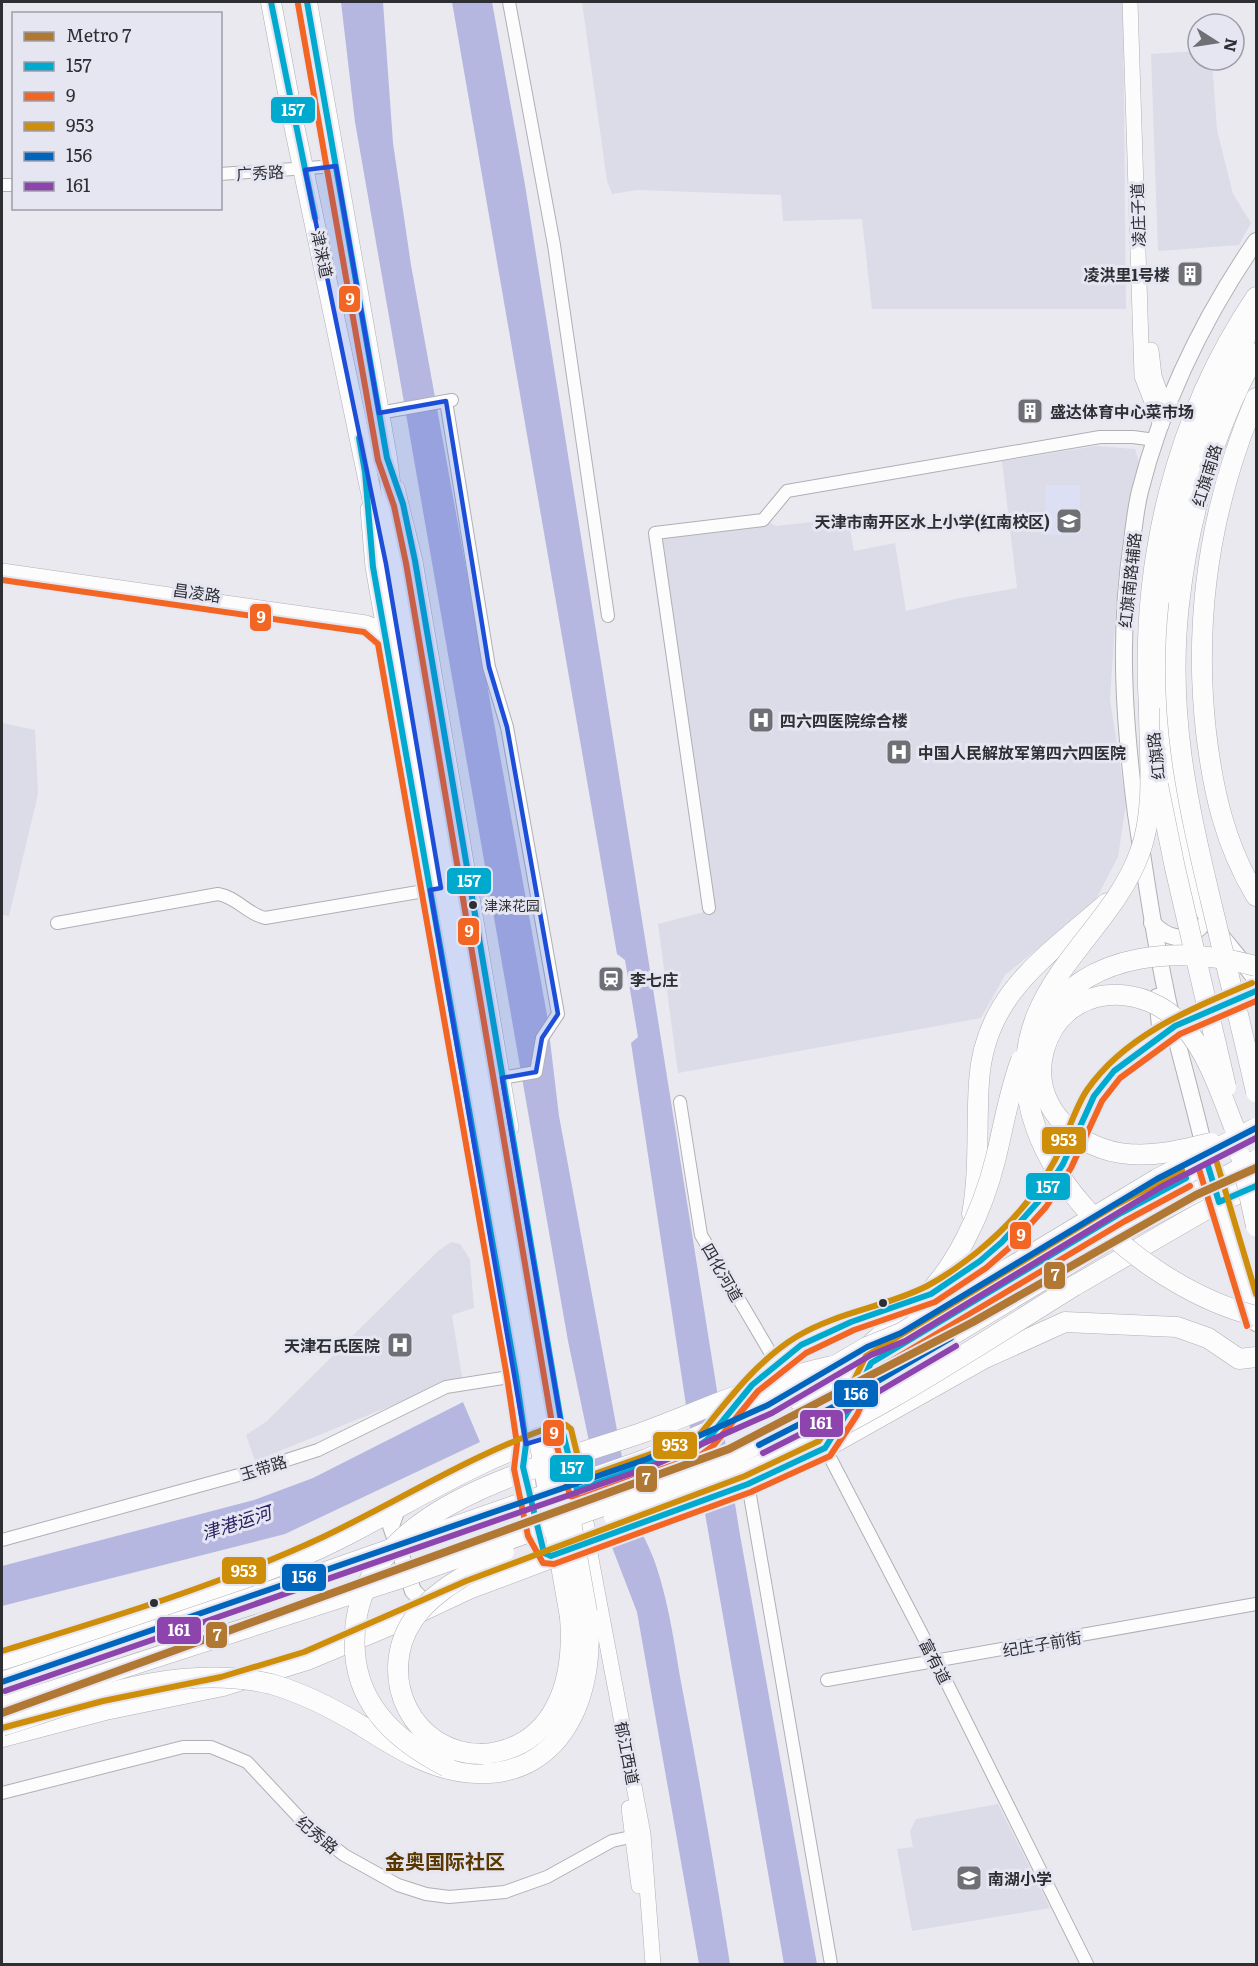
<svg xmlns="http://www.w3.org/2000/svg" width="1258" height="1966" font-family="Literata,'Noto Sans SC',serif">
<rect width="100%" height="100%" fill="#e9e9ef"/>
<!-- built -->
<g fill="#dcdce9">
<path d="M582,2H1123L1126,309H872L862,219L783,221L781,195L637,190L612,194L607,181Z"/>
<path d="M1198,51V60H1212L1217,130L1233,194L1251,223L1239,245L1158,251L1151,54Z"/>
<path d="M1096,446L1135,449L1139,462L1118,580L1110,699L1126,804L1118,857L1094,903L1005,975L981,1018L678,1073L658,924L704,912L648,537L652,529L757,516L776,526L848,518L854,551L895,543L906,611L960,598L1017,588L1002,461Z"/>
<path d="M2,723L35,730L38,794L9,916L2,915Z"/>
<path d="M451,1242L460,1244L470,1259L474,1308L452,1315L462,1377L255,1461L246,1435L267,1421L438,1251Z"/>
<path d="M998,1804L1050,1908L912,1931L897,1849L913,1847L910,1831L916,1819Z"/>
</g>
<!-- green -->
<path fill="#dddff5" d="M1046,485H1080L1079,535H1045Z"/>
<!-- water -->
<g fill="#b6b7e0">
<path d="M341,2H383L393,143L411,265L547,1015L559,1116L634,1522C663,1558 673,1636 681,1682C699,1776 715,1870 730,1964H699L637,1612L610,1542L568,1341L355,122Z"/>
<path d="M452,2H492L525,185L740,1535L817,1964H784L686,1405L631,1043L638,1037L625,960L617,954Z"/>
<path d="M463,1402L480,1442L285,1534L2,1606V1566L254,1500L313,1478Z"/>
</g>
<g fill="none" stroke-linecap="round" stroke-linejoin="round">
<!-- minor casing -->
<g stroke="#b0b0b4" stroke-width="14">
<g id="minor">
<path d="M509,2L554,245L608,616"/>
<path d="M220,174L336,166"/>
<path d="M2,185H14"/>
<path d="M446,401L489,667L507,727L558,1014L542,1038L536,1072L502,1078"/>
<path d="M379,413L452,400"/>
<path d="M709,908L655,533L763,520L787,491L1100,437H1133L1155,440"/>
<path d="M57,923L218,894C237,897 247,914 265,918L436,889"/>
<path d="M680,1102L701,1235L780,1369"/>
<path d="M823,1444L936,1661L1087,1964"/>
<path d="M748,1484L831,1964"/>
<path d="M2,1540L246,1473L318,1450L446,1387L516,1376"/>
<path d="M827,1680L1256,1604"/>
<path d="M2,1793L183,1747H211L247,1762L306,1825L344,1855L398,1885L426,1894L449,1897L505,1892L547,1877L612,1841L640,1835"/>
</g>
</g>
<!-- tertiary casing -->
<g stroke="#b0b0b4" stroke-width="16">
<g id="tertiary">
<path d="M1130,2L1142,376L1161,425"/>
<path d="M1151,350L1154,376L1166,410"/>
<path d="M397,488L415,561L511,1128"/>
<path d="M368,509L373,567L516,1376L526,1444"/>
<path d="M2,571L366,623L374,626L386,640"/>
<path d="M588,1543L643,1834L653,1964"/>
<path d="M629,1808L639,1886"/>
</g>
</g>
<!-- secondary casing -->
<g stroke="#b0b0b4" stroke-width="18">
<g id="secondary">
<path d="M1256,325C1188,425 1152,595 1162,714C1167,776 1183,838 1197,898C1205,922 1240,956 1256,980"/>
<path d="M1152,923C1167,938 1183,944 1200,927"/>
<path d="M1157,997L1161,1035L1185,1021L1256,991"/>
<path d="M1206,1155C1198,1121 1189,1087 1180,1053C1160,975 1148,894 1136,814C1124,722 1118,634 1132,542C1134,525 1136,507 1140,491C1163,400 1204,317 1256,241"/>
<path d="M1216,1192L1256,1323"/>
<path d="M398,1506L391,1526L413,1591L421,1599L436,1604"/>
</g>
</g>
<!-- primary casing -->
<g stroke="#b0b0b4" stroke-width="21">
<g id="primary">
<path d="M271,2L294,125L386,564"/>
<path d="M307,2L387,458L400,560"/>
<path d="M1219,1202L1256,1186"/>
<path d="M800,1402C938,1327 1070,1240 1208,1166"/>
<path d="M713,1433L752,1385L801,1345L851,1322L931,1294L980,1261L1002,1242L1038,1202L1052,1183L1087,1111L1104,1083L1161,1035"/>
<path d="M526,1444C519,1473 532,1525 544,1553L551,1556"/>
<path d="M828,1446L983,1359L1065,1322L1177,1327L1208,1338L1239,1359L1256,1357"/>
<path d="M2,1660C100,1630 198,1600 293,1560C386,1522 466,1459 563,1433L588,1543"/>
<path d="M362,1726C396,1748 435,1772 476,1773C566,1777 597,1687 587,1612"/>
<path d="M2,1737L105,1710L223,1686L307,1660L405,1619L469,1589L748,1484L825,1448L849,1410L871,1363"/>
<path d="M483,1754C556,1748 575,1680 570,1617"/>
</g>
</g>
<!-- trunk casing -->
<g stroke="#b0b0b4" stroke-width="21">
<g id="trunk">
<path d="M1256,398C1210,506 1193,615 1206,732C1213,791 1225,845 1256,896"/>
<path d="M1179,604C1189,516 1213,431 1256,353"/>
<path d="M1149,708C1140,564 1175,417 1256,297"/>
<path d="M972,1214C980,1170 976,1126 979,1082C984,994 1047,956 1107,903"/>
<path d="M1074,1286L1219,1202"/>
<path d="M872,1343L913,1308"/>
</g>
</g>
<!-- minor -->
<use href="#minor" stroke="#fcfcfd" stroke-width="12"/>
<!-- tertiary -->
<use href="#tertiary" stroke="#fcfcfd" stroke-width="15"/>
<!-- secondary -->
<use href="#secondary" stroke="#fcfcfd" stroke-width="16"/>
<!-- primary -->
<use href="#primary" stroke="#fcfcfd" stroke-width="20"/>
<!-- trunk -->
<use href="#trunk" stroke="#fcfcfd" stroke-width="20"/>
<!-- primary-bridge casing -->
<g stroke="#b0b0b4" stroke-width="21" stroke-linecap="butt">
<g id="primary-bridge">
<path d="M400,560L587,1612"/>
<path d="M386,564L570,1617"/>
<path d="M2,1726C87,1699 180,1662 271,1684C303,1693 334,1709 362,1726"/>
<path d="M483,1754C413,1755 375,1677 413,1620C434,1589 473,1572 504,1552"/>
<path d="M447,1767C400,1743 359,1709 355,1653C344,1506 540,1469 644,1432C706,1409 767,1380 832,1366"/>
</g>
</g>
<!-- trunk-bridge casing -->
<g stroke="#b0b0b4" stroke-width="21" stroke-linecap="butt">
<g id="trunk-bridge">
<path d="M1179,604C1167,713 1187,801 1212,906C1227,968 1242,1030 1256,1092"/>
<path d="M1149,708C1149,754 1156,808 1140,852C1118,914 1060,956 1036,1017C984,1151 1140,1287 1256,1316"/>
<path d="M1158,785L1175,868L1226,1087"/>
<path d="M1042,1021C1089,949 1182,946 1256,966"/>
<path d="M1211,1143C1182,1150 1151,1158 1120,1153C1071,1145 1030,1102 1044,1050C1063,982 1145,979 1186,1029C1209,1056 1221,1094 1234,1127"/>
<path d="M1241,1157L1256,1226"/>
<path d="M913,1308C955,1273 983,1210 996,1157C1004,1124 1009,1092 1021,1060"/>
<path d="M614,1517C662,1501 710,1488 756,1467C868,1419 971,1350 1074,1286"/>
<path d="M2,1682L277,1589L647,1459L768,1405L867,1347L901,1333L1157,1179L1256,1128"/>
<path d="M2,1707L398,1579L709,1468L839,1404L1118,1234L1256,1160"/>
</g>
</g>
<!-- primary-bridge -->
<use href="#primary-bridge" stroke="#fcfcfd" stroke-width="20"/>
<!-- trunk-bridge -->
<use href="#trunk-bridge" stroke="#fcfcfd" stroke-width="20"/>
<!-- bus-1 casing -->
<g stroke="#e6e6f2" stroke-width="10">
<g id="bus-1">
<path d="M271,2L315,218"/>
<path d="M307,2L387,458L403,504L415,561L563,1433L577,1490L697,1447L707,1440L752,1385L801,1345L851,1322L931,1294L980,1261L1002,1242L1038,1202L1063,1164L1094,1096L1114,1071L1175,1026L1256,991"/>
<path d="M359,438L365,472L373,567L516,1376L526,1444L523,1467L544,1553L551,1556L748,1484L825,1448L849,1410L871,1363L1121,1213L1186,1178"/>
<path d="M1208,1166L1219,1202L1256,1186"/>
</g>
</g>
<!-- bus-2 casing -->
<g stroke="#e6e6f2" stroke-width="10">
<g id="bus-2">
<path d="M298,4L378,460L394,506L406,563L554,1435L570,1496L580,1498L701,1455L713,1446L758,1391L806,1353L854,1330L935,1302L986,1268L1009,1248L1046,1207L1071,1168L1102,1101L1120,1078L1180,1034L1256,1001"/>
<path d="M2,580L364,632L378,644L507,1377L517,1444L514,1469L528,1536L543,1563L554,1564L751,1492L830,1456L857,1415L878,1369L1125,1221L1190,1186"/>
<path d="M1199,1169L1247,1326"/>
</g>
</g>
<!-- bus-3 casing -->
<g stroke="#e6e6f2" stroke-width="10">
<g id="bus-3">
<path d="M1217,1163L1256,1294"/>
<path d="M2,1651C110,1618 220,1585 323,1537C403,1499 475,1452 560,1424L566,1425L571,1429L583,1478L693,1439L701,1433C729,1399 757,1361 796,1337C837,1312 886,1307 927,1286C944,1277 962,1264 976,1253C1007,1228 1036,1195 1055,1160C1067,1138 1073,1111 1087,1090C1126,1034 1193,1008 1252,983"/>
<path d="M2,1728L103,1701L221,1677L304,1652L466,1581L745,1476L819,1441L841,1406L866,1356L1116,1205L1182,1170"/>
</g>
</g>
<!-- bus-4 casing -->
<g stroke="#e6e6f2" stroke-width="10">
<g id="bus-4">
<path d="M759,1445L839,1404L951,1338"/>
<path d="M2,1682L647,1459L768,1405L867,1347L901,1333L1157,1179L1256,1128"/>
</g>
</g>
<!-- bus-5 casing -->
<g stroke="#e6e6f2" stroke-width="10">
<g id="bus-5">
<path d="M763,1453L844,1412L956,1346"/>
<path d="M5,1691L650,1467L772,1413L871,1355L905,1341L1161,1187L1256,1138"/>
</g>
</g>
<!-- bus-1 -->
<use href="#bus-1" stroke="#00a9ce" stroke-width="6"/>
<!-- bus-2 -->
<use href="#bus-2" stroke="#f26522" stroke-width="6"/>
<!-- bus-3 -->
<use href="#bus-3" stroke="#cf8e0a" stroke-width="6"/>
<!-- bus-4 -->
<use href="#bus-4" stroke="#0065bd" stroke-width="6"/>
<!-- bus-5 -->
<use href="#bus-5" stroke="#8e44ad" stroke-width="6"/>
<!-- metro-1 casing -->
<g stroke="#e6e6f2" stroke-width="12">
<path id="metro-1" d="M2,1713L729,1449L973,1322L1196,1195L1256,1168"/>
</g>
<!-- metro-1 -->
<use href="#metro-1" stroke="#b17833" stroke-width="8"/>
</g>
<!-- marked area -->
<path fill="#1d4ed8" fill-opacity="0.2" stroke="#1d4ed8" stroke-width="4.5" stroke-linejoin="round" d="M336,166L379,413L446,401L489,667L507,727L558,1014L542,1038L536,1072L502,1078L563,1433L526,1444L430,890L441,888L386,564L305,170Z"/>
<!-- icons -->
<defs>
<g id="building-square" transform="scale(1.35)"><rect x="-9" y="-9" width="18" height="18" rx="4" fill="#6f7075" stroke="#e6e6f2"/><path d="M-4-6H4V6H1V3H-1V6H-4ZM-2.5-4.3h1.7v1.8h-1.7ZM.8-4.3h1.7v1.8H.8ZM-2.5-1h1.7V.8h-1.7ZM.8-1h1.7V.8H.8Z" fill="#fff"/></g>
<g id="school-square" transform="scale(1.35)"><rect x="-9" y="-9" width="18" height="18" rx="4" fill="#6f7075" stroke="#e6e6f2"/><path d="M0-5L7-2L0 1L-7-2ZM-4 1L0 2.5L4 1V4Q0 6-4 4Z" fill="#fff"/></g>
<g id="hospital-square" transform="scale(1.35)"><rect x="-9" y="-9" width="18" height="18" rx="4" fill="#6f7075" stroke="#e6e6f2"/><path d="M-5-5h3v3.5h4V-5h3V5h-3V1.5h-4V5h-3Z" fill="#fff"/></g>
<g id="station-square" transform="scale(1.35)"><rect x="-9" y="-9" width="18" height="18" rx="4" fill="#6f7075" stroke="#e6e6f2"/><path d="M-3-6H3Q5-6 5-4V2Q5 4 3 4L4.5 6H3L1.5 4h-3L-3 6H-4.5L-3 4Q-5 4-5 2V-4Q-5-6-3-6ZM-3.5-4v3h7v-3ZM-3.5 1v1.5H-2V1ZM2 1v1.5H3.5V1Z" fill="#fff"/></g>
</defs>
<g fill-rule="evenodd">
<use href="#building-square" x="1190" y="274"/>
<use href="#building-square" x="1030" y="411"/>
<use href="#school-square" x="1069" y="521"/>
<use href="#hospital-square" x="761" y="720"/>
<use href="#hospital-square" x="899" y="752"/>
<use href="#station-square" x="611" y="979"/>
<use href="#hospital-square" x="400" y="1345"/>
<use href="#school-square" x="969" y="1878"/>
</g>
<!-- markers -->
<g fill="#2e2f33" stroke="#e6e6f2" stroke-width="2">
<circle cx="473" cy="905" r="5"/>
<circle cx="883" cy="1303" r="5"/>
<circle cx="154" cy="1603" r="5"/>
</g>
<g text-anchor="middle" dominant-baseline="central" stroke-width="6" stroke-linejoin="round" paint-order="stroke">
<!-- bus labels -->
<g font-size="14" fill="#2e2f33" stroke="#e6e6f2" text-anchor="start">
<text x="484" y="905">津涞花园</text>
</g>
<!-- street labels -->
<g font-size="16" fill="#2e2f33" stroke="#e6e6f2">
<text transform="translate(260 172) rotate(-3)">广秀路</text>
<text transform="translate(1137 215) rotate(-92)">凌庄子道</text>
<text transform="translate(323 254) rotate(78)">津涞道</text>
<text transform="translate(1206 475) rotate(-73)">红旗南路</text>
<text transform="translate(1129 580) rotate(-84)">红旗南路辅路</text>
<text transform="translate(197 592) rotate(8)">昌凌路</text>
<text transform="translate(1155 756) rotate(-97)">红旗路</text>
<text transform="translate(723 1272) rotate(60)">四化河道</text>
<text transform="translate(263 1467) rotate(-17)">玉带路</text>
<text transform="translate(1042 1643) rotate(-10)">纪庄子前街</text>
<text transform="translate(936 1661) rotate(63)">富有道</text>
<text transform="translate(628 1753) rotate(79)">郁江西道</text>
<text transform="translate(318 1834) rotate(40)">纪秀路</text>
</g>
<!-- poi labels -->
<g font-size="16" font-weight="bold" fill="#2e2f33" stroke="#e6e6f2" text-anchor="start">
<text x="1170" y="274" text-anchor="end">凌洪里1号楼</text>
<text x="1050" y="411">盛达体育中心菜市场</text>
<text x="1050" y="521" text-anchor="end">天津市南开区水上小学(红南校区)</text>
<text x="780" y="720">四六四医院综合楼</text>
<text x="918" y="752">中国人民解放军第四六四医院</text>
<text x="630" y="979">李七庄</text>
<text x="380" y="1345" text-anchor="end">天津石氏医院</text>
<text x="988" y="1878">南湖小学</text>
</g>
<!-- water labels -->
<g font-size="18" font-style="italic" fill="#292162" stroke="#e6e6f2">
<text transform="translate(236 1522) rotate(-18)">津港运河</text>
</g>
<!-- quarter labels -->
<g font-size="20" font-weight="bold" fill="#593800" stroke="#e6e6f2">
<text x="445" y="1860">金奥国际社区</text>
</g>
</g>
<g stroke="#e6e6f2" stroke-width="2">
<rect x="270" y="96" width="46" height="28" rx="6" fill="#00a9ce"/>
<rect x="338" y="285" width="23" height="28" rx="6" fill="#f26522"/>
<rect x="249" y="603" width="23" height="29" rx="6" fill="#f26522"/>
<rect x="446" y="867" width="46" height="28" rx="6" fill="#00a9ce"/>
<rect x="457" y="917" width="23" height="29" rx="6" fill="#f26522"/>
<rect x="1041" y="1126" width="46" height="29" rx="6" fill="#cf8e0a"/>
<rect x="1025" y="1172" width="46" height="29" rx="6" fill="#00a9ce"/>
<rect x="1009" y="1221" width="23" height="29" rx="6" fill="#f26522"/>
<rect x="1043" y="1261" width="23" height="29" rx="6" fill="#b17833"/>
<rect x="833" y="1379" width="46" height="29" rx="6" fill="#0065bd"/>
<rect x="799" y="1409" width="45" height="29" rx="6" fill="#8e44ad"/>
<rect x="542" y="1419" width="23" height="28" rx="6" fill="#f26522"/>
<rect x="652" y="1431" width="46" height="29" rx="6" fill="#cf8e0a"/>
<rect x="549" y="1454" width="45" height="29" rx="6" fill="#00a9ce"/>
<rect x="635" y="1465" width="23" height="28" rx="6" fill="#b17833"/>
<rect x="221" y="1556" width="46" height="29" rx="6" fill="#cf8e0a"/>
<rect x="281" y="1563" width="46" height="29" rx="6" fill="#0065bd"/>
<rect x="156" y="1616" width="46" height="29" rx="6" fill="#8e44ad"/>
<rect x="205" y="1621" width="23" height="28" rx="6" fill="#b17833"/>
</g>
<g font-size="16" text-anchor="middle" font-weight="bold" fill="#fff">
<text x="293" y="116">157</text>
<text x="350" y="305">9</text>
<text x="261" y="623">9</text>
<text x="469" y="887">157</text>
<text x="469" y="937">9</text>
<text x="1064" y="1146">953</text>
<text x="1048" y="1193">157</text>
<text x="1021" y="1241">9</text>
<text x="1055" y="1281">7</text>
<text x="856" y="1400">156</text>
<text x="821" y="1429">161</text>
<text x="554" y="1439">9</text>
<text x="675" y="1451">953</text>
<text x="572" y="1474">157</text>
<text x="646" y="1485">7</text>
<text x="244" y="1577">953</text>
<text x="304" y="1583">156</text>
<text x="179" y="1636">161</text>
<text x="217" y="1641">7</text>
</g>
<!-- border -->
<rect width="1258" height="1966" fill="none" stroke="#2e2f33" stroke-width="6"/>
<!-- legend -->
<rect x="12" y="12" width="210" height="198" fill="#e6e6f2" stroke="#9c9da6" stroke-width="1.5"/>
<rect x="24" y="32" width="30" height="9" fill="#b17833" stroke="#9c9da6" stroke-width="1.5"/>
<text x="66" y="42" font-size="18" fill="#2e2f33">Metro 7</text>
<rect x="24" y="62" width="30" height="9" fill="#00a9ce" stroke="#9c9da6" stroke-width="1.5"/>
<text x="66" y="72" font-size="18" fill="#2e2f33">157</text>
<rect x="24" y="92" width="30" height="9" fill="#f26522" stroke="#9c9da6" stroke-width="1.5"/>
<text x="66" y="102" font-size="18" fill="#2e2f33">9</text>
<rect x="24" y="122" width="30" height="9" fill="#cf8e0a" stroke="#9c9da6" stroke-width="1.5"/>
<text x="66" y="132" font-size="18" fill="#2e2f33">953</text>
<rect x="24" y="152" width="30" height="9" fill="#0065bd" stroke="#9c9da6" stroke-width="1.5"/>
<text x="66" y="162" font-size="18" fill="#2e2f33">156</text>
<rect x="24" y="182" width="30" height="9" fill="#8e44ad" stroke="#9c9da6" stroke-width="1.5"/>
<text x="66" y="192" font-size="18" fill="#2e2f33">161</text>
<!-- north arrow -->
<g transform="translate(1216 42) rotate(102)"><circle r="28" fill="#e6e6f2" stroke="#9c9da6" stroke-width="1.5"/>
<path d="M0-4.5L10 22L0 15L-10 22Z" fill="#6f7075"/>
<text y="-9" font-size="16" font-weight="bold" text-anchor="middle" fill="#2e2f33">N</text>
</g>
</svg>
